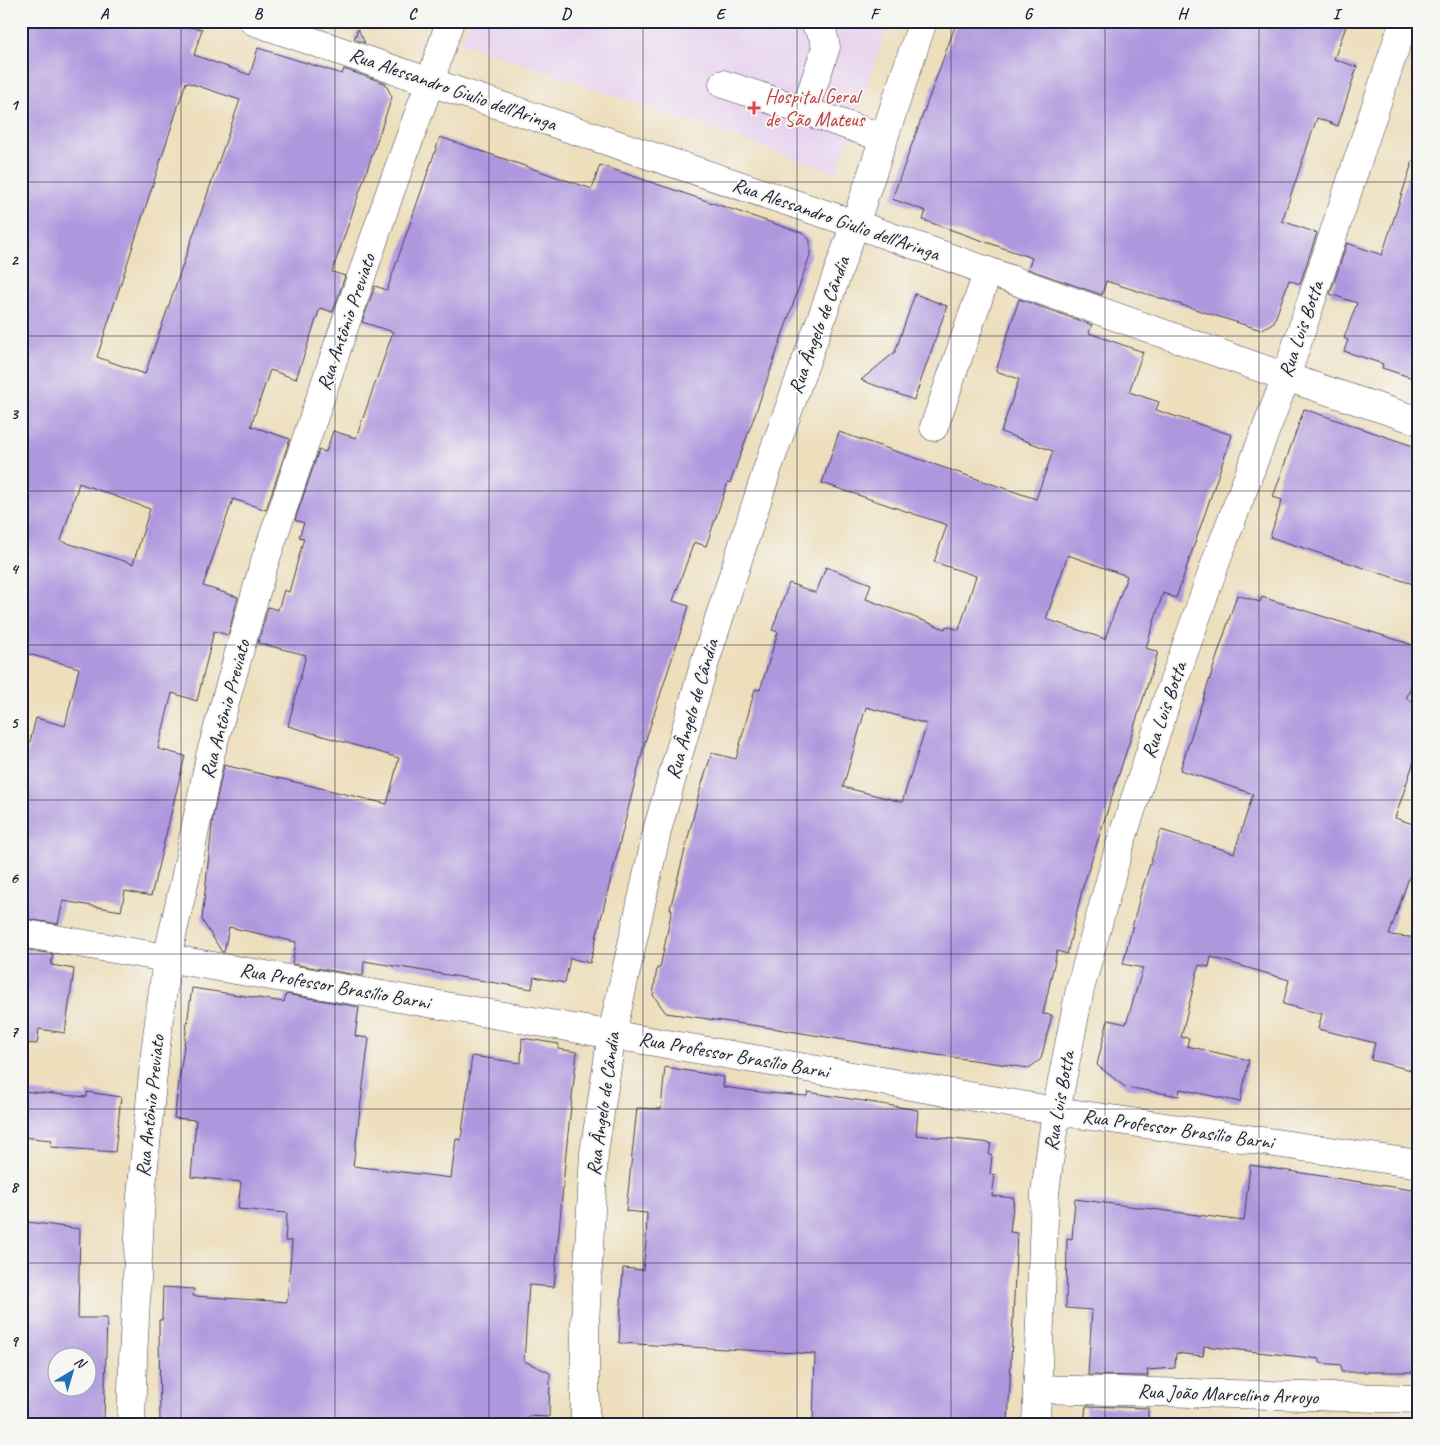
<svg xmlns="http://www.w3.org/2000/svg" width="1440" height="1445" font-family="Caveat,sans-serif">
<rect width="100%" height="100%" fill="#f6f6f2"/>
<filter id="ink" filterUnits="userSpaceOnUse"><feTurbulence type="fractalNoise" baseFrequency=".02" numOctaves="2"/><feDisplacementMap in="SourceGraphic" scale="10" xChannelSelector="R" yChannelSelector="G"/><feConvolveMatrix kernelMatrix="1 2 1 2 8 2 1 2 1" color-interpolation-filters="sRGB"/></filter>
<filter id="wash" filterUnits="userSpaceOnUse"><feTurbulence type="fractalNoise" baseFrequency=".0096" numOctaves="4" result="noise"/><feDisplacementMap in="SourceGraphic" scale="20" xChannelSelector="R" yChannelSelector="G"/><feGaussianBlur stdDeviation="1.12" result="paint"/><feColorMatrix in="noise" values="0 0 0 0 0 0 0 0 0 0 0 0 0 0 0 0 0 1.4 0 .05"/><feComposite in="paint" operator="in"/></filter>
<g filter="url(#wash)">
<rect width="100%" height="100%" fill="#eddebc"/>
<!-- built -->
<path fill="#e7d2ef" d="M469,21H889L837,173L462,43Z"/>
<g id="blocks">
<!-- building -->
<g fill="#af97de" fill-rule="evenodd">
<path d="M26,21H178L177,25L202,29L194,55L250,75L258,48L342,74L344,69L385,83L392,97L332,272L345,276L333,312L320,308L296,379L270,370L251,426L290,439L266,510L233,499L203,586L238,597L228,635L214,631L197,701L172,693L158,749L185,756L151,896L125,891L121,911L63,901L58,924L21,918V777L36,718L65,726L79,668L21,652V34ZM186,82L240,100L145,374L97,357ZM79,483L150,509L133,564L61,541Z"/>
<path d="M957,21H1348L1334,59L1357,67L1347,98L1338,126L1317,118L1282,221L1317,233L1300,284L1289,280L1274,322L1261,330L1106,281L1102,295L1028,269L1032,258L923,220L926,211L892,199Z"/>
<path d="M358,29L365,43L354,39Z"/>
<path d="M440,137L592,189L600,165L802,233L810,240V255L758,406L730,483L728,482L706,546L694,542L673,601L689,606L644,745L590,963L570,958L565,983L534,977L532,989L364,961L363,976L292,964L296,942L229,927L224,952H222L202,920L213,817L224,765L387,804L399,758L288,726L306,655L258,643L268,607L278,610L284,590L289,592L304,538L299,537L304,523L295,520L319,450L326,452L333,431L356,438L393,332L362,322L375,286L387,290Z"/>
<path d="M1413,160L1419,161V380L1382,368L1383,364L1344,351L1348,340L1344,338L1357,303L1330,294L1347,243L1382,255Z"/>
<path d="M915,294L947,306L914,400L861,380L895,352Z"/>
<path d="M1019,299L1092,325L1089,333L1143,352L1129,392L1159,402L1156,410L1232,435L1176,598L1163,593L1146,648L1158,652L1082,890L1067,954L1057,951L1043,1014L1052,1015L1041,1059L1029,1068L930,1054L765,1027L666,1013L653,995L657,968H660L672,909H670L700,790L712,753L736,759L755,689L760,690L778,632L772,630L789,583L816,593L826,567L871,584L866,599L945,629L946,626L959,630L976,576L934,562L947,525L822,483L839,432L1036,499L1053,451L1001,432L1019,379L996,371ZM1068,555L1127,576L1105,639L1046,619ZM866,707L927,724L902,802L843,787Z"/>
<path d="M1304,409L1419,448V586L1270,537L1282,500L1273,497Z"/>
<path d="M1237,595L1260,602L1262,597L1419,647V667L1406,699L1419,703V746L1395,818L1419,826V849L1389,935L1419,938V1072L1371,1060L1375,1043L1318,1029L1322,1014L1283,1004L1289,980L1211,957L1209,967L1199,965L1181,1037L1189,1038L1187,1046L1249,1060L1240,1102L1180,1089L1179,1096L1125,1087L1097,1065L1108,1020L1126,1024L1143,968L1123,964L1141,892L1161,830L1234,853L1253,794L1180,770Z"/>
<path d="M21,949L53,954L51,965L74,969L65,1033L39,1029L37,1044L21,1043Z"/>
<path d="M192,988L284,1002L286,994L359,1007L355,1036L369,1038L353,1166L451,1178L456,1139L461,1140L472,1056L521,1063L522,1038L559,1044L558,1049L577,1052L566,1152L554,1287L529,1285L524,1361L550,1373L549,1417L529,1416V1424H160L159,1320H162L163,1287L194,1289L193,1296L287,1302L292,1241H285L287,1213L238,1209L241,1182L191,1177L196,1120L174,1118Z"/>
<path d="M665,1067L724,1077L723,1087L768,1093L807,1096L808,1092L918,1110L916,1135L991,1143L989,1155L992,1156L990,1174L995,1175L992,1196L1014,1198L1010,1232L1017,1233L1008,1424H813L815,1354L619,1343L623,1268L643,1270L646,1241L647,1213L626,1211L637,1108L661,1109Z"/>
<path d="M21,1091L87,1097V1092L121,1097L115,1152L51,1147L52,1140L21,1137Z"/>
<path d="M1250,1165L1419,1191V1372H1341V1365L1320,1363V1359L1204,1346L1203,1356L1176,1353L1175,1368L1147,1370L1148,1376L1088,1375L1092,1310L1066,1308L1067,1238L1072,1239L1075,1199L1244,1221Z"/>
<path d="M21,1221L80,1229L78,1318H107L104,1420L74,1419L73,1424H21ZM58,1358H88V1388H58Z"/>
<path d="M1086,1406L1148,1408V1424H1084Z"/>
</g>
</g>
</g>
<g filter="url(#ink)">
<use href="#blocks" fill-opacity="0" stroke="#403e4e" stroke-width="1"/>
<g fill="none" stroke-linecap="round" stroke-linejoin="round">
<!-- minor casing -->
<g stroke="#403e4e" stroke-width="29">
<g id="minor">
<path d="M253,21L430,82L855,224L1286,377L1419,421"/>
<path d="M723,84L805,111L884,138"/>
<path d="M805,111L826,47L823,34L813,21"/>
<path d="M934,427L988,271"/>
<path d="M21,933L1056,1111L1419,1164"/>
<path d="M1037,1389L1419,1399"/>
<path d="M131,1424L133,1359L141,1196L155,1053L167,958L185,879L210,756L263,567L388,198L430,82L450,21"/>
<path d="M585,1424V1324L594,1153L612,1034L658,827L704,665L767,470L855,224L923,21"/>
<path d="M1036,1424L1045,1193L1056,1111L1080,989L1119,848L1166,703L1219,553L1286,377L1404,21"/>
</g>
</g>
<!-- minor -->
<use href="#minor" stroke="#fff" stroke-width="28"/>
</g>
</g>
<!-- grid -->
<path fill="none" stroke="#22223b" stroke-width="1" stroke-opacity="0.55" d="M181,21V1424M335,21V1424M489,21V1424M643,21V1424M797,21V1424M951,21V1424M1105,21V1424M1259,21V1424M21,182H1419M21,336H1419M21,491H1419M21,645H1419M21,800H1419M21,954H1419M21,1109H1419M21,1263H1419"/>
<!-- markers -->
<path fill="#e0444e" stroke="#f6f6f2" stroke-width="2" d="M751.5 100.5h5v5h5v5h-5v5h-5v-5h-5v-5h5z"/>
<g text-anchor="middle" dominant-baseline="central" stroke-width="4" stroke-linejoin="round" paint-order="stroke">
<!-- street labels -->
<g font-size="20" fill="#22223b" stroke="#f6f6f2">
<text transform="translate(453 89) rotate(19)">Rua Alessandro Giulio dell'Aringa</text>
<text transform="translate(836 219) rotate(19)">Rua Alessandro Giulio dell'Aringa</text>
<text transform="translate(346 322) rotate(-71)">Rua Antônio Previato</text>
<text transform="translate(819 325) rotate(-70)">Rua Ângelo de Cândia</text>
<text transform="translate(1301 329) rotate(-71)">Rua Luis Botta</text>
<text transform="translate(225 709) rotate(-75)">Rua Antônio Previato</text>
<text transform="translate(692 709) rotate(-74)">Rua Ângelo de Cândia</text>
<text transform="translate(1164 710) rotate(-71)">Rua Luis Botta</text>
<text transform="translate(335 986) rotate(10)">Rua Professor Brasílio Barni</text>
<text transform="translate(734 1055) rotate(10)">Rua Professor Brasílio Barni</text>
<text transform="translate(1059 1101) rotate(-80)">Rua Luis Botta</text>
<text transform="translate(603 1104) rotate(-82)">Rua Ângelo de Cândia</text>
<text transform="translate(150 1106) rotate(-84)">Rua Antônio Previato</text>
<text transform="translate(1178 1129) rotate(8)">Rua Professor Brasílio Barni</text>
<text transform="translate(1228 1394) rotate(2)">Rua João Marcelino Arroyo</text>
</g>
<!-- health labels -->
<g font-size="20" fill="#be3a42" stroke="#f6f6f2" text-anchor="start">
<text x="765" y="96">Hospital Geral<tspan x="765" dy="23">de São Mateus</tspan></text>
</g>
</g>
<!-- margin -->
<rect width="1440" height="1445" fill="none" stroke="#f6f6f2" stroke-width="55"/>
<!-- north arrow -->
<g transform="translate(72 1372) rotate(38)"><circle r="24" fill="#f6f6f2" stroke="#a1a1a9"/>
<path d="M0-4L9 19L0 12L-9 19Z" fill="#1f6fb2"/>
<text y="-8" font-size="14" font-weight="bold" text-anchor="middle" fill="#22223b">N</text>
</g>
<rect x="28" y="28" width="1384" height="1390" fill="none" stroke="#22223b" stroke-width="2"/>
<g font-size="16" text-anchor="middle" font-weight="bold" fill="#22223b">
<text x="104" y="19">A</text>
<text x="258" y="19">B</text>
<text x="412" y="19">C</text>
<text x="566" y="19">D</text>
<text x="720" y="19">E</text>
<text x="874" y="19">F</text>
<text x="1028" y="19">G</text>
<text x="1182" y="19">H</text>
<text x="1336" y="19">I</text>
<text x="14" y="110">1</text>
<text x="14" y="265">2</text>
<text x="14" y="419">3</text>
<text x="14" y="574">4</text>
<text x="14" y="728">5</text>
<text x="14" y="883">6</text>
<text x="14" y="1037">7</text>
<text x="14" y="1192">8</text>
<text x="14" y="1346">9</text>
</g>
</svg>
